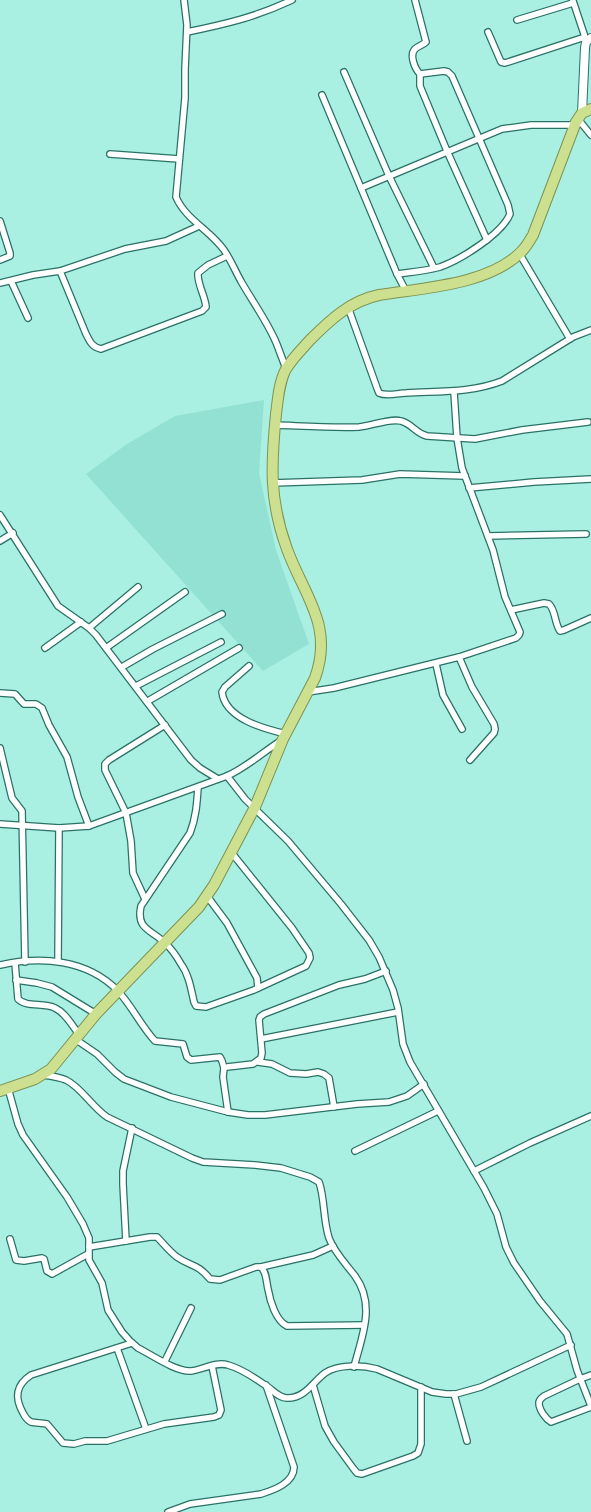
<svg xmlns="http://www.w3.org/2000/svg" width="591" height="1512" font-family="'Playfair Display',serif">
<rect width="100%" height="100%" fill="#a9efe2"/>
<!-- built -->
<path fill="#93e1d3" d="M264,400L259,473L276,550L309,644L263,671L86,474L127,444L175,416Z"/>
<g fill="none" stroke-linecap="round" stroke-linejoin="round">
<!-- minor casing -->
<g stroke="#2a7166" stroke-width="8">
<g id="minor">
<path d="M184,0L187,25L185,69V98L176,197C186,220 210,230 224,250C231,260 236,273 242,283C253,302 266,320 275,340C279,349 282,359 286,368"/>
<path d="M573,1L586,40"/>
<path d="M517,20L573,3"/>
<path d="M187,32C226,24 256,17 292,0"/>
<path d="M488,32L501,62L505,63L585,37"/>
<path d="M344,72L389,176L434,268"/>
<path d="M420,74V86L447,151L487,240"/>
<path d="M322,95L397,274L406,291"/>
<path d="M578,119L591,135"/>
<path d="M110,154L179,159"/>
<path d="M361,188L502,129L531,125H575"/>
<path d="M0,221L10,253V256L0,260"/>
<path d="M519,253L570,339"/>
<path d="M60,271L86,334C90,342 92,347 101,349L202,311L206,307C205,295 197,284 198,273L208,265L227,256"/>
<path d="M397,274C412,272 426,271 440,267C460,260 502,234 510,214L508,205L452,76L448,72L444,71L420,74C415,69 409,55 415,49C418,46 423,45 426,42L415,0"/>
<path d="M11,281L28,318"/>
<path d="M0,283L33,275L60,271L125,249L166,241L199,226"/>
<path d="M348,307L377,388L379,393C388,397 397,393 406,393C439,391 471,393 502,381L573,337L591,330"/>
<path d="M454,392L457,438L462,468L493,550L505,597L520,632L519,635L516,638L459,657"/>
<path d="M275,425C303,426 331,428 359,427C371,426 390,418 401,421C411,423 415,433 427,436L475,439L522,430L588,422"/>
<path d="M272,483L362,480L400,474L465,476"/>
<path d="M469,488L534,482L591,479"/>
<path d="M0,515L58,606L89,628L96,635L191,760L200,768L218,779"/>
<path d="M488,536L586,534"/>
<path d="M0,541L13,533"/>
<path d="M511,610L544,603L549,604C556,611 554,622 560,631L564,630L591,618"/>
<path d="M89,628L138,587"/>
<path d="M45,648L81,622"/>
<path d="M106,648L185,592"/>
<path d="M436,664L443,695L462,729"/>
<path d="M249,666L225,687L222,692C225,719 265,729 286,734"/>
<path d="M122,667L153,649L222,614"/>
<path d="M136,686L221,642"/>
<path d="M308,692L334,688L459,657L472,687L494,724L495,729L494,733L470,760"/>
<path d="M0,693L15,694L24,704H36L42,708L49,725L67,757L78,797L89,826"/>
<path d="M148,701L239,648"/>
<path d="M0,748L12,798L22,811L25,962"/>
<path d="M227,776L245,799L288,841L341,904L369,940L379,957L393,990L398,1008L403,1044L410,1062L484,1188L497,1214L506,1247L514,1263L540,1301L567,1334L577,1370L591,1406"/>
<path d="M198,787C197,803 196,818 190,833L141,906C136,929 150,929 164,942C171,948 177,957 181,964C189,975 191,989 194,1002L196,1006L206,1007L254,990L258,988L257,978L227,923L207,896"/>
<path d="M0,824L59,828L89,826L227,776C247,767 263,752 282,740"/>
<path d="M231,852L292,928L309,953L310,958L306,966L258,988"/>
<path d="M145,899L133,873L131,841L126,813L105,770V764L109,760L165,725"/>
<path d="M58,961L59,828"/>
<path d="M15,963L18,999C27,1008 44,1002 55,1008C66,1013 72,1026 79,1034"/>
<path d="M0,965C41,956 87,959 118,991C132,1006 141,1026 155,1041L183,1044L187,1057L191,1060L220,1057L222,1061L224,1068"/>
<path d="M16,980L37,983L52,987L96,1014"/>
<path d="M75,1039L97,1054L115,1072L124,1079L171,1097L228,1112L248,1115H265L357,1104L389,1102L407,1096L424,1084"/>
<path d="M261,1039L398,1012"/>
<path d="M258,1062L272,1064L290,1073L306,1074L318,1072L324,1074L329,1078L334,1107"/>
<path d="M43,1075C51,1076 59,1077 66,1080C81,1087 92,1107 107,1117L192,1158L203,1162L255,1165L281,1168L310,1177L319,1182C325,1199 323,1220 329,1238C334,1252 346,1264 355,1276C376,1305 362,1336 354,1367"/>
<path d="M8,1088L18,1124L23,1135L67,1197L83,1224L89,1238V1260L102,1283L108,1310L122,1332L130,1341L138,1348C152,1355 176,1372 191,1371C202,1370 216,1361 228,1365C239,1368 255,1378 265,1385C272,1389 279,1399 288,1398C305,1398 313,1382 325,1373C338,1364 362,1365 377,1369L432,1392L446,1394H456L481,1387L571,1345"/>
<path d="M228,1112L223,1077L224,1068L227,1067L253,1064L261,1058L262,1053L259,1020L260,1017L264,1014L339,985L365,979L386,971"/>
<path d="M355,1151L438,1111"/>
<path d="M474,1171L530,1143L591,1116"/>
<path d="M10,1239L16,1260L24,1261L42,1258L44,1259L47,1271L52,1274L88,1254"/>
<path d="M126,1241L123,1184V1171L132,1128"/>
<path d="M89,1247L150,1237H157C164,1244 169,1251 177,1257C191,1267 197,1263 210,1279L220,1280L256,1267H261C267,1273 266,1281 268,1289C270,1301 276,1321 287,1326L364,1325"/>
<path d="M261,1267L313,1255L333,1246"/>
<path d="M132,1343L31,1375C16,1385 14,1397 23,1413C25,1417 27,1420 31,1422C36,1423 42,1423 47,1424L63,1443L74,1444L85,1441H107L164,1424L214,1417L219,1415L221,1410L212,1366"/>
<path d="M117,1348L146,1429"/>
<path d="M165,1361L191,1308"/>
<path d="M591,1375L580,1379L544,1396C542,1398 539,1399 539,1403C539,1410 546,1419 551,1422L591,1407"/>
<path d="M313,1385L325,1426L334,1442L353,1468L357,1473L362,1474L413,1456L418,1453L421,1444V1387"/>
<path d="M454,1394L467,1441"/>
<path d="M168,1512L190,1504L261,1494C274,1490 294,1483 294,1467L266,1385"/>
</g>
</g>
<!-- tertiary casing -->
<g stroke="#2a7166" stroke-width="10">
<path id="tertiary" d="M582,113L585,48L586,42L591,38"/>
</g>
<!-- trunk casing -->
<g stroke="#7c9351" stroke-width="12">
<path id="trunk" d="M0,1091L35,1079L51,1069L96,1014L199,907L214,885L255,807L283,739L315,678C334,625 304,596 287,549C269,500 271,464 276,414C278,399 279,382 286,369C292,359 302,349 310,340C330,320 350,301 379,295C422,288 490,285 522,251C527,246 530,240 533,235L576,122L582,113L591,109"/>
</g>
<!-- minor -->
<use href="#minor" stroke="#fff" stroke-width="5.5"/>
<!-- tertiary -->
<use href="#tertiary" stroke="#fff" stroke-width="8"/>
<!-- trunk -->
<use href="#trunk" stroke="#cce090" stroke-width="10"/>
</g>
</svg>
